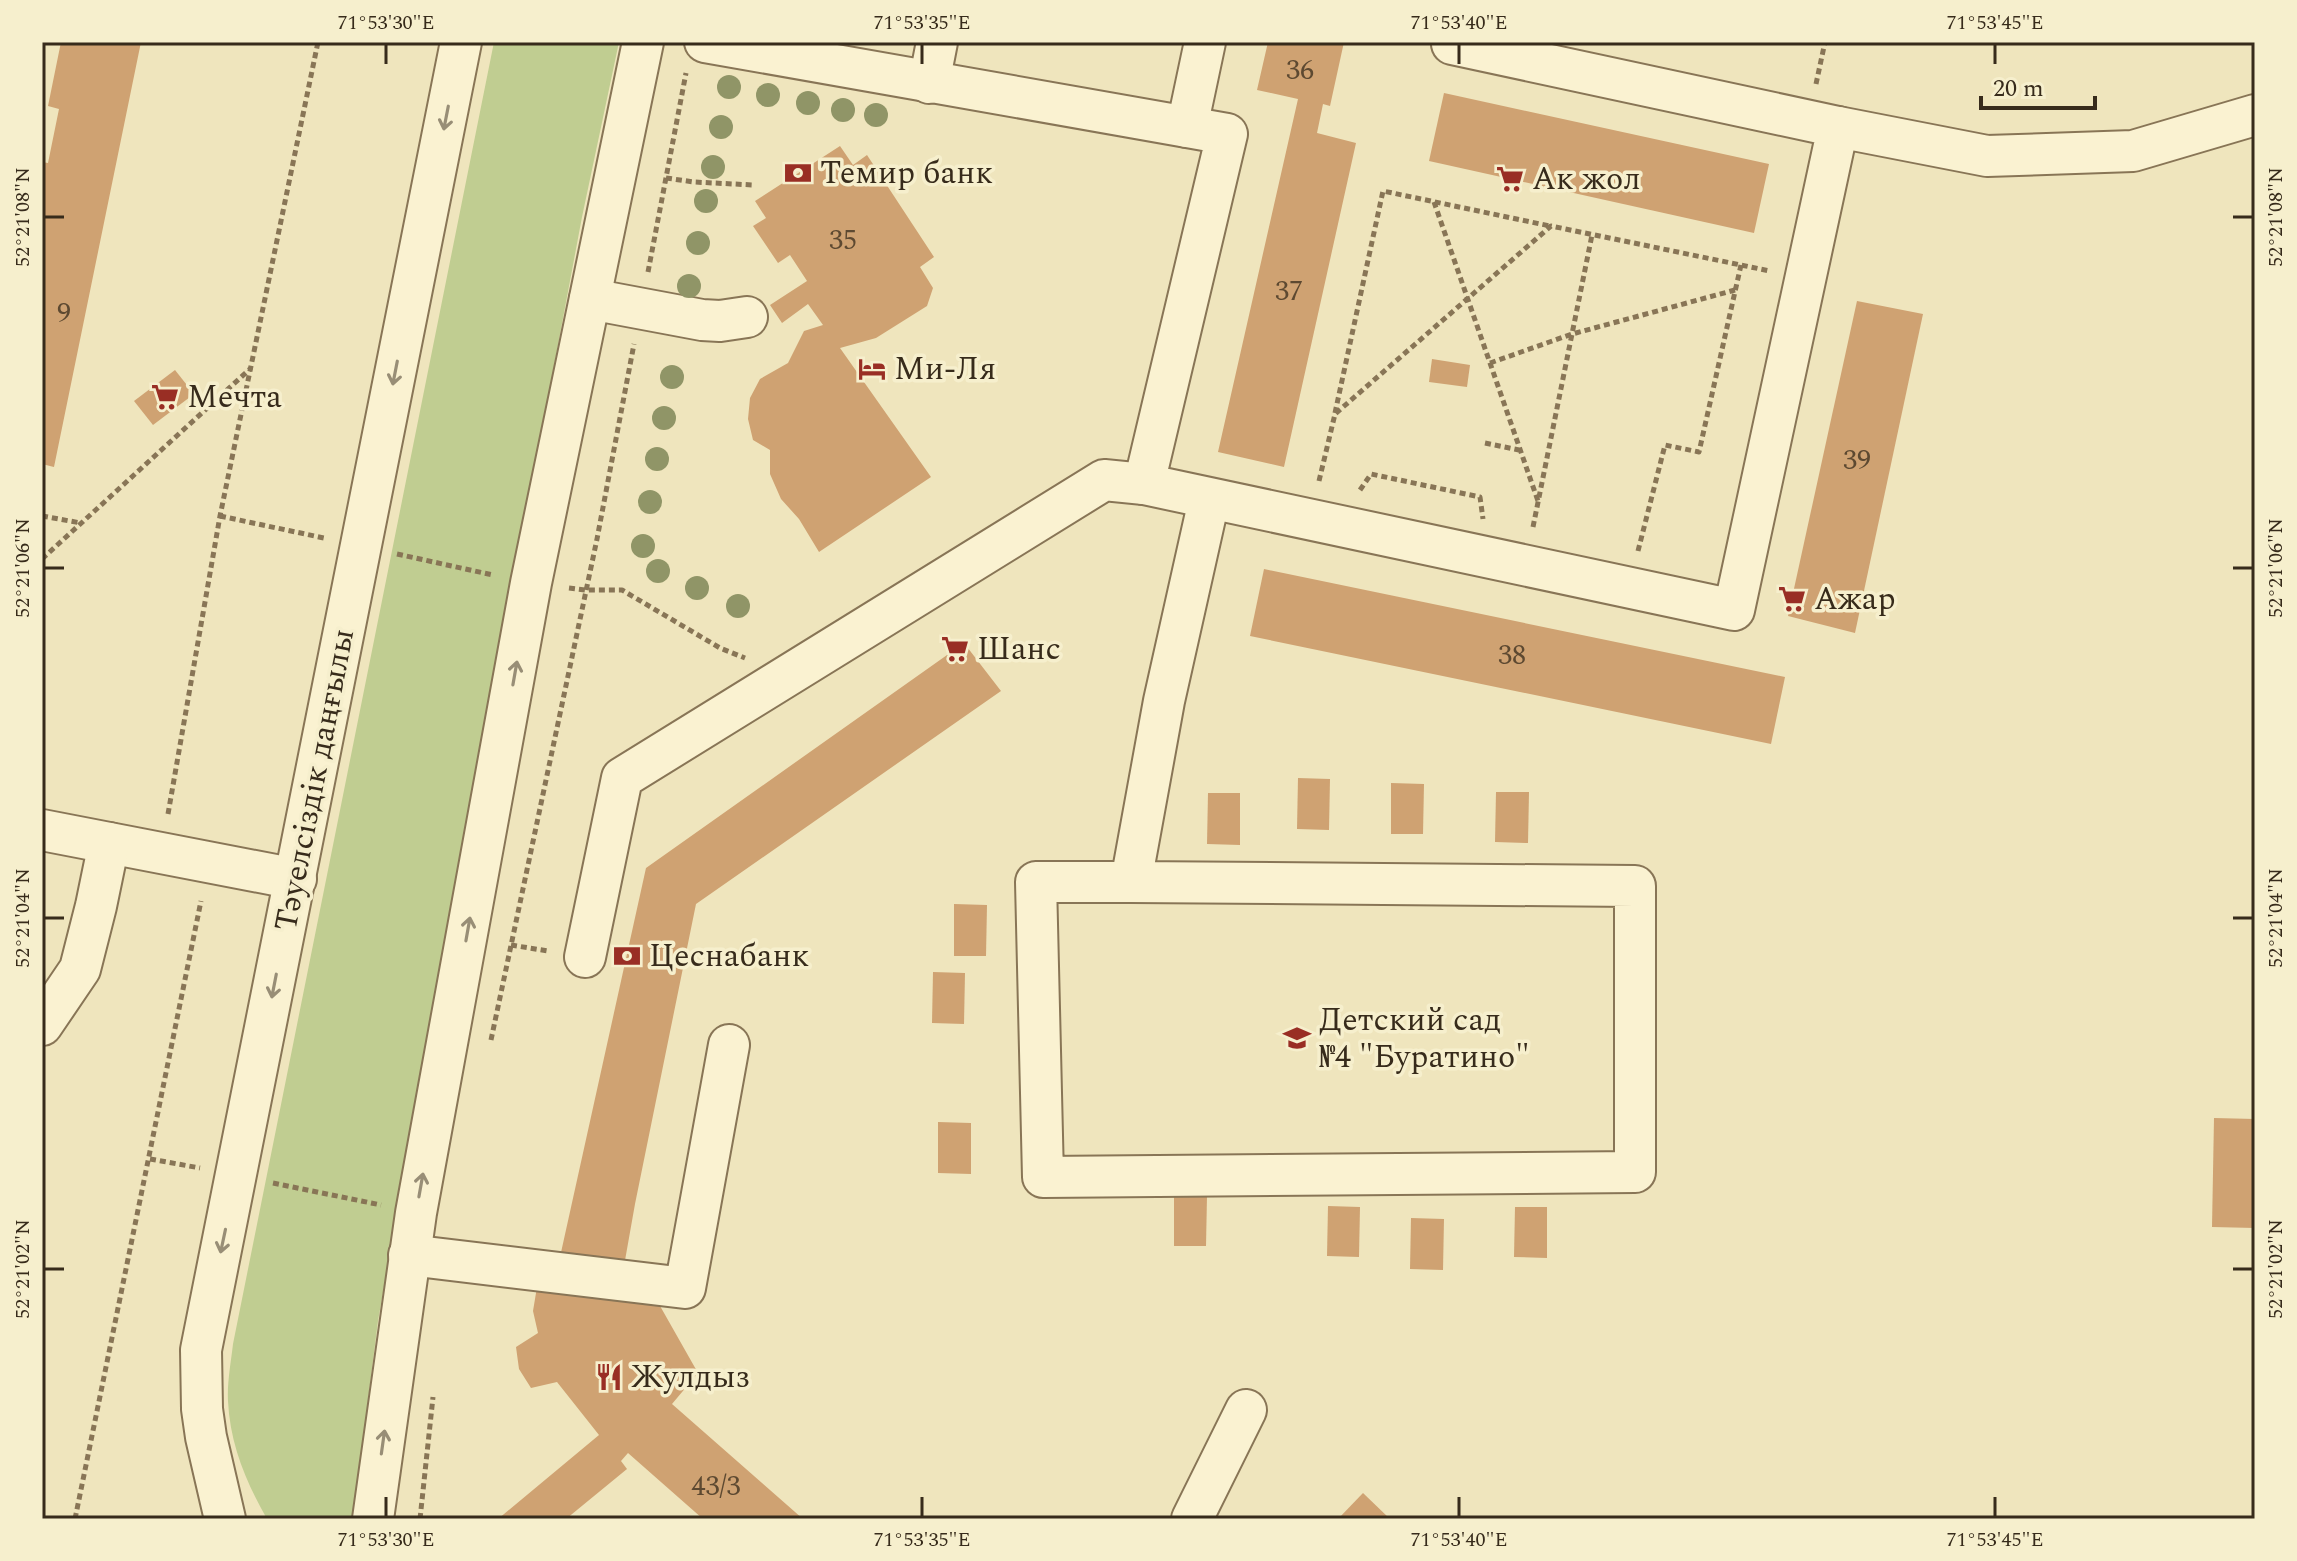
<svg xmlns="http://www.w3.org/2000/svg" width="2297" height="1561" font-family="Spectral,serif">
<rect width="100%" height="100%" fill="#efe5bd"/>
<!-- green -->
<path fill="#c0cd91" d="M494,42H619L582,217L420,1080L378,1321L353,1519H267C246,1482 230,1444 228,1401C227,1382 231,1362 233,1344Z"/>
<!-- building -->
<g fill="#cfa272">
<path d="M61,42H141L54,467L42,464V162L48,163L59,109L48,106Z"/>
<path d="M1268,42H1344L1330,106L1323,104L1317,133L1356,143L1284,467L1218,452L1298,99L1257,90Z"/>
<path d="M1444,93L1769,164L1754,233L1429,161Z"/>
<path d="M840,146L853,165L867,155L934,257L920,267L933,288L927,306L876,338L840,348L931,477L819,552L799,519L781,499L770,474V450L753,440L748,419L750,398L760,379L788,363L804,331L823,325L808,304L782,323L770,305L807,281L790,255L778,263L753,226L766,218L755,201Z"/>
<path d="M1857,301L1923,314L1855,633L1788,616Z"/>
<path d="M1432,359L1470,365L1467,387L1429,382Z"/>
<path d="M175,370L194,394L153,425L134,401Z"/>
<path d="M1264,569L1785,677L1771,744L1250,636Z"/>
<path d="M964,643L1001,691L696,904L635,1204L624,1266L560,1257L646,868Z"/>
<path d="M1298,778L1330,779L1329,830L1297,829Z"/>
<path d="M1391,783L1424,784L1423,834H1391Z"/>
<path d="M1496,792H1529L1528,843L1495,842Z"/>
<path d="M1208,793H1240V845L1207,844Z"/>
<path d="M954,904L987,905L986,956H954Z"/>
<path d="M933,972L965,973L964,1024L932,1023Z"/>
<path d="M2214,1118L2255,1119V1228L2212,1227Z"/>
<path d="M938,1122L971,1123V1174L938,1173Z"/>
<path d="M1174,1195L1207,1196L1206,1246H1174Z"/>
<path d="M1328,1206L1360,1207L1359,1257L1327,1256Z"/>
<path d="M1515,1207H1547V1258L1514,1257Z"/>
<path d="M1411,1218L1444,1219L1443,1270L1410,1269Z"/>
<path d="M537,1287L651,1290L698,1373L672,1404L803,1519H703L628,1453L621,1461L627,1469L566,1519H498L599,1435L557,1382L531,1388L519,1369L516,1347L538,1333L533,1311Z"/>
<path d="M1363,1493L1390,1519H1338Z"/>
</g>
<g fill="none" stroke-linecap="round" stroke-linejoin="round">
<!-- minor casing -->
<g stroke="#887556" stroke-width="44">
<g id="minor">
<path d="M705,42L1227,134L1144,484L1734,610L1838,127L1452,44"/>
<path d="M929,83L937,42"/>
<path d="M1187,127L1205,42"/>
<path d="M1838,127L1987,156L2133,151L2255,115"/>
<path d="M590,299L702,320L720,321L747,317"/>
<path d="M42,830L296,879"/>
<path d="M1131,882L1635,886V1172L1043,1177L1036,882H1131L1164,701L1209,500"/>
<path d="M585,957L622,778L1104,480L1144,484"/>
<path d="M42,1025L80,969L96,906L109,843"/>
<path d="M409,1255L685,1288L729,1045"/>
<path d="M225,1519L206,1437L202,1409L201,1350L461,42"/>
<path d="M373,1519L416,1213L531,583L643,42"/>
<path d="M1192,1519L1246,1410"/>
</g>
</g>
<!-- path -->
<g stroke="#887556" stroke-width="5" stroke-dasharray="6 4" stroke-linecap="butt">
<path d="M1816,84L1825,42"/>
<path d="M666,178L694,182L754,185"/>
<path d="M1434,202L1538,501"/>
<path d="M648,272L686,73"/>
<path d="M1490,363L1572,334L1735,290"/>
<path d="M1335,413L1383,191L1550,226"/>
<path d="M1485,443L1519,450"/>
<path d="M1319,481L1335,414L1551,226L1770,271"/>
<path d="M1360,490L1371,474L1480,497L1483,519"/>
<path d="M42,516L81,523"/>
<path d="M220,516L324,538"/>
<path d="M1533,527L1592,235"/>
<path d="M1638,551L1665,445L1699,452L1741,265"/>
<path d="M397,554L493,575"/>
<path d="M42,559L251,368"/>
<path d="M569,588L585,590H622L720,648L745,658"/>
<path d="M168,814L220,516L318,42"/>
<path d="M511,945L548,951"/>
<path d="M491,1040L597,539L634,344"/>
<path d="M150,1159L200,1168"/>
<path d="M273,1183L381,1205"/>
<path d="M75,1519L201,901"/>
<path d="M420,1519L433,1397"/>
</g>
<!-- minor -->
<use href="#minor" stroke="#faf2d1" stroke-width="40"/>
</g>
<!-- trees -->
<g fill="#909567">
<circle cx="729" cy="87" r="12"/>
<circle cx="768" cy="95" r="12"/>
<circle cx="808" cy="103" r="12"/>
<circle cx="843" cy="110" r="12"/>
<circle cx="876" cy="115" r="12"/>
<circle cx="721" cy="127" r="12"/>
<circle cx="713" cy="167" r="12"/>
<circle cx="706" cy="201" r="12"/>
<circle cx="698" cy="243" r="12"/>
<circle cx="689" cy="286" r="12"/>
<circle cx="672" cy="377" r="12"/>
<circle cx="664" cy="418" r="12"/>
<circle cx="657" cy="459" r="12"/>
<circle cx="650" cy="502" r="12"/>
<circle cx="643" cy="546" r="12"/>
<circle cx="658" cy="571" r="12"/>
<circle cx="697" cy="588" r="12"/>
<circle cx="738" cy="606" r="12"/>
</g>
<!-- one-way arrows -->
<defs><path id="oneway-shaft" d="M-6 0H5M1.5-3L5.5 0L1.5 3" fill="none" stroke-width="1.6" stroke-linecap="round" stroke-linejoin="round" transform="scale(2)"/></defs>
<g stroke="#988e76">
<use href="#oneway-shaft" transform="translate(446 118) rotate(101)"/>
<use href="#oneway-shaft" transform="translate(395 373) rotate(101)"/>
<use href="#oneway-shaft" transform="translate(515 673) rotate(-80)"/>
<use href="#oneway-shaft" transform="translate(468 929) rotate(-80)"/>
<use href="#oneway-shaft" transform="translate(274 986) rotate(101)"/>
<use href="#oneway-shaft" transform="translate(421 1185) rotate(-80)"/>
<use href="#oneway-shaft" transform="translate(223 1241) rotate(102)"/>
<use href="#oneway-shaft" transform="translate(383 1442) rotate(-82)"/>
</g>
<!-- ticks -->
<path fill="none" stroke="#372b1b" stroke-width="3" d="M386,44V64M922,44V64M1459,44V64M1995,44V64M44,217H64M2233,217H2253M44,568H64M2233,568H2253M44,918H64M2233,918H2253M44,1269H64M2233,1269H2253M386,1497V1517M922,1497V1517M1459,1497V1517M1995,1497V1517"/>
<!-- icons -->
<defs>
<g id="bank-bare" transform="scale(2.16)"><path d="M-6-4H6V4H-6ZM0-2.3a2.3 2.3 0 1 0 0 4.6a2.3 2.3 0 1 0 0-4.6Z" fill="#992e24" stroke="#f6efcd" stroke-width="2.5" paint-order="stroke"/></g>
<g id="supermarket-bare" transform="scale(2.16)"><path d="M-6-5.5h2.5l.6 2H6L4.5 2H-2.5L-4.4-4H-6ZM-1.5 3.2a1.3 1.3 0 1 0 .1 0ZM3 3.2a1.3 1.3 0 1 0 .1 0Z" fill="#992e24" stroke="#f6efcd" stroke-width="2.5" paint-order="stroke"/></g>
<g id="hotel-bare" transform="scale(2.16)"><path d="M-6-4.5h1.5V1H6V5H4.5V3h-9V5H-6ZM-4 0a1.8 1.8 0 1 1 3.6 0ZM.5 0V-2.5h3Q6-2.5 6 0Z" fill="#992e24" stroke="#f6efcd" stroke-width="2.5" paint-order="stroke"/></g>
<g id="school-bare" transform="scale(2.16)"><path d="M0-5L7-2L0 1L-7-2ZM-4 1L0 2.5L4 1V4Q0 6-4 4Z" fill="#992e24" stroke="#f6efcd" stroke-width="2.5" paint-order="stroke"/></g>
<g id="restaurant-bare" transform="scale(2.16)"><path d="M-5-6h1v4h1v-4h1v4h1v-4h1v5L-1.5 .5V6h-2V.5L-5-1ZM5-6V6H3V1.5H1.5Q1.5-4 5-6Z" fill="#992e24" stroke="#f6efcd" stroke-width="2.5" paint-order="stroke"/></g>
</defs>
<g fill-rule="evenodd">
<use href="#bank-bare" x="798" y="173"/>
<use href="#supermarket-bare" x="1510" y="179"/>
<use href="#hotel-bare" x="872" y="369"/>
<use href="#supermarket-bare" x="165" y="397"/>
<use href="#supermarket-bare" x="1792" y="599"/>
<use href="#supermarket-bare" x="955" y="649"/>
<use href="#bank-bare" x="627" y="956"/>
<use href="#school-bare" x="1297" y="1038"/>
<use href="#restaurant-bare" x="609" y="1377"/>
</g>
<g text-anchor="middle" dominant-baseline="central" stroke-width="7" stroke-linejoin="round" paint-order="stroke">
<!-- number labels -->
<g font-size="28" fill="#5d4931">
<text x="1300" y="70">36</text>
<text x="843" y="240">35</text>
<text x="1289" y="291">37</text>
<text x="64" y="313">9</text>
<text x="1857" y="460">39</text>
<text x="1512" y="655">38</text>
<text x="716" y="1486">43/3</text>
</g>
<!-- poi labels -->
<g font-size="32" fill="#372b1b" stroke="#f6efcd" text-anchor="start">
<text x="820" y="173">Темир банк</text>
<text x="1532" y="179">Ак жол</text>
<text x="894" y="369">Ми-Ля</text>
<text x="187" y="397">Мечта</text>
<text x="1814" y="599">Ажар</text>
<text x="977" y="649">Шанс</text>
<text x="649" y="956">Цеснабанк</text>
<text x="1319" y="1020">Детский сад<tspan x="1319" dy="37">№4 "Буратино"</tspan></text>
<text x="631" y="1377">Жулдыз</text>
</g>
<!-- street labels -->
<g font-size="32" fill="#372b1b" stroke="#f6efcd">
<text transform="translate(315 780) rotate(-79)">Тәуелсіздік даңғылы</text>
</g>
</g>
<!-- border -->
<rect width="2297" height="1561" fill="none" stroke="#f6efcd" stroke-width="88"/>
<!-- scale -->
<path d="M1981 96v12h114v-12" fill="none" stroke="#372b1b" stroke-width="4"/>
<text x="1993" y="96" font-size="24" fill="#372b1b" stroke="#f6efcd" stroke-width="6" paint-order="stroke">20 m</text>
<rect x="44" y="44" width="2209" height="1473" fill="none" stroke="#372b1b" stroke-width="3"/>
<g font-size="20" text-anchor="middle" fill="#372b1b">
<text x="386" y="29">71°53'30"E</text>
<text x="922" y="29">71°53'35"E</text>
<text x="1459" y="29">71°53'40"E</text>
<text x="1995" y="29">71°53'45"E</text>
<text transform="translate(22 217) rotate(-90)" y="7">52°21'08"N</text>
<text transform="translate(2275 217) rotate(-90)" y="7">52°21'08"N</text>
<text transform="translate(22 568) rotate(-90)" y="7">52°21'06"N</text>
<text transform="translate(2275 568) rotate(-90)" y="7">52°21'06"N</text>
<text transform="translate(22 918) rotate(-90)" y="7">52°21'04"N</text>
<text transform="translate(2275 918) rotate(-90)" y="7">52°21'04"N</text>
<text transform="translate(22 1269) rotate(-90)" y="7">52°21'02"N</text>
<text transform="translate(2275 1269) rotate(-90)" y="7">52°21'02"N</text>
<text x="386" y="1546">71°53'30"E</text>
<text x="922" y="1546">71°53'35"E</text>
<text x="1459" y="1546">71°53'40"E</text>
<text x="1995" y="1546">71°53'45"E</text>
</g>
</svg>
